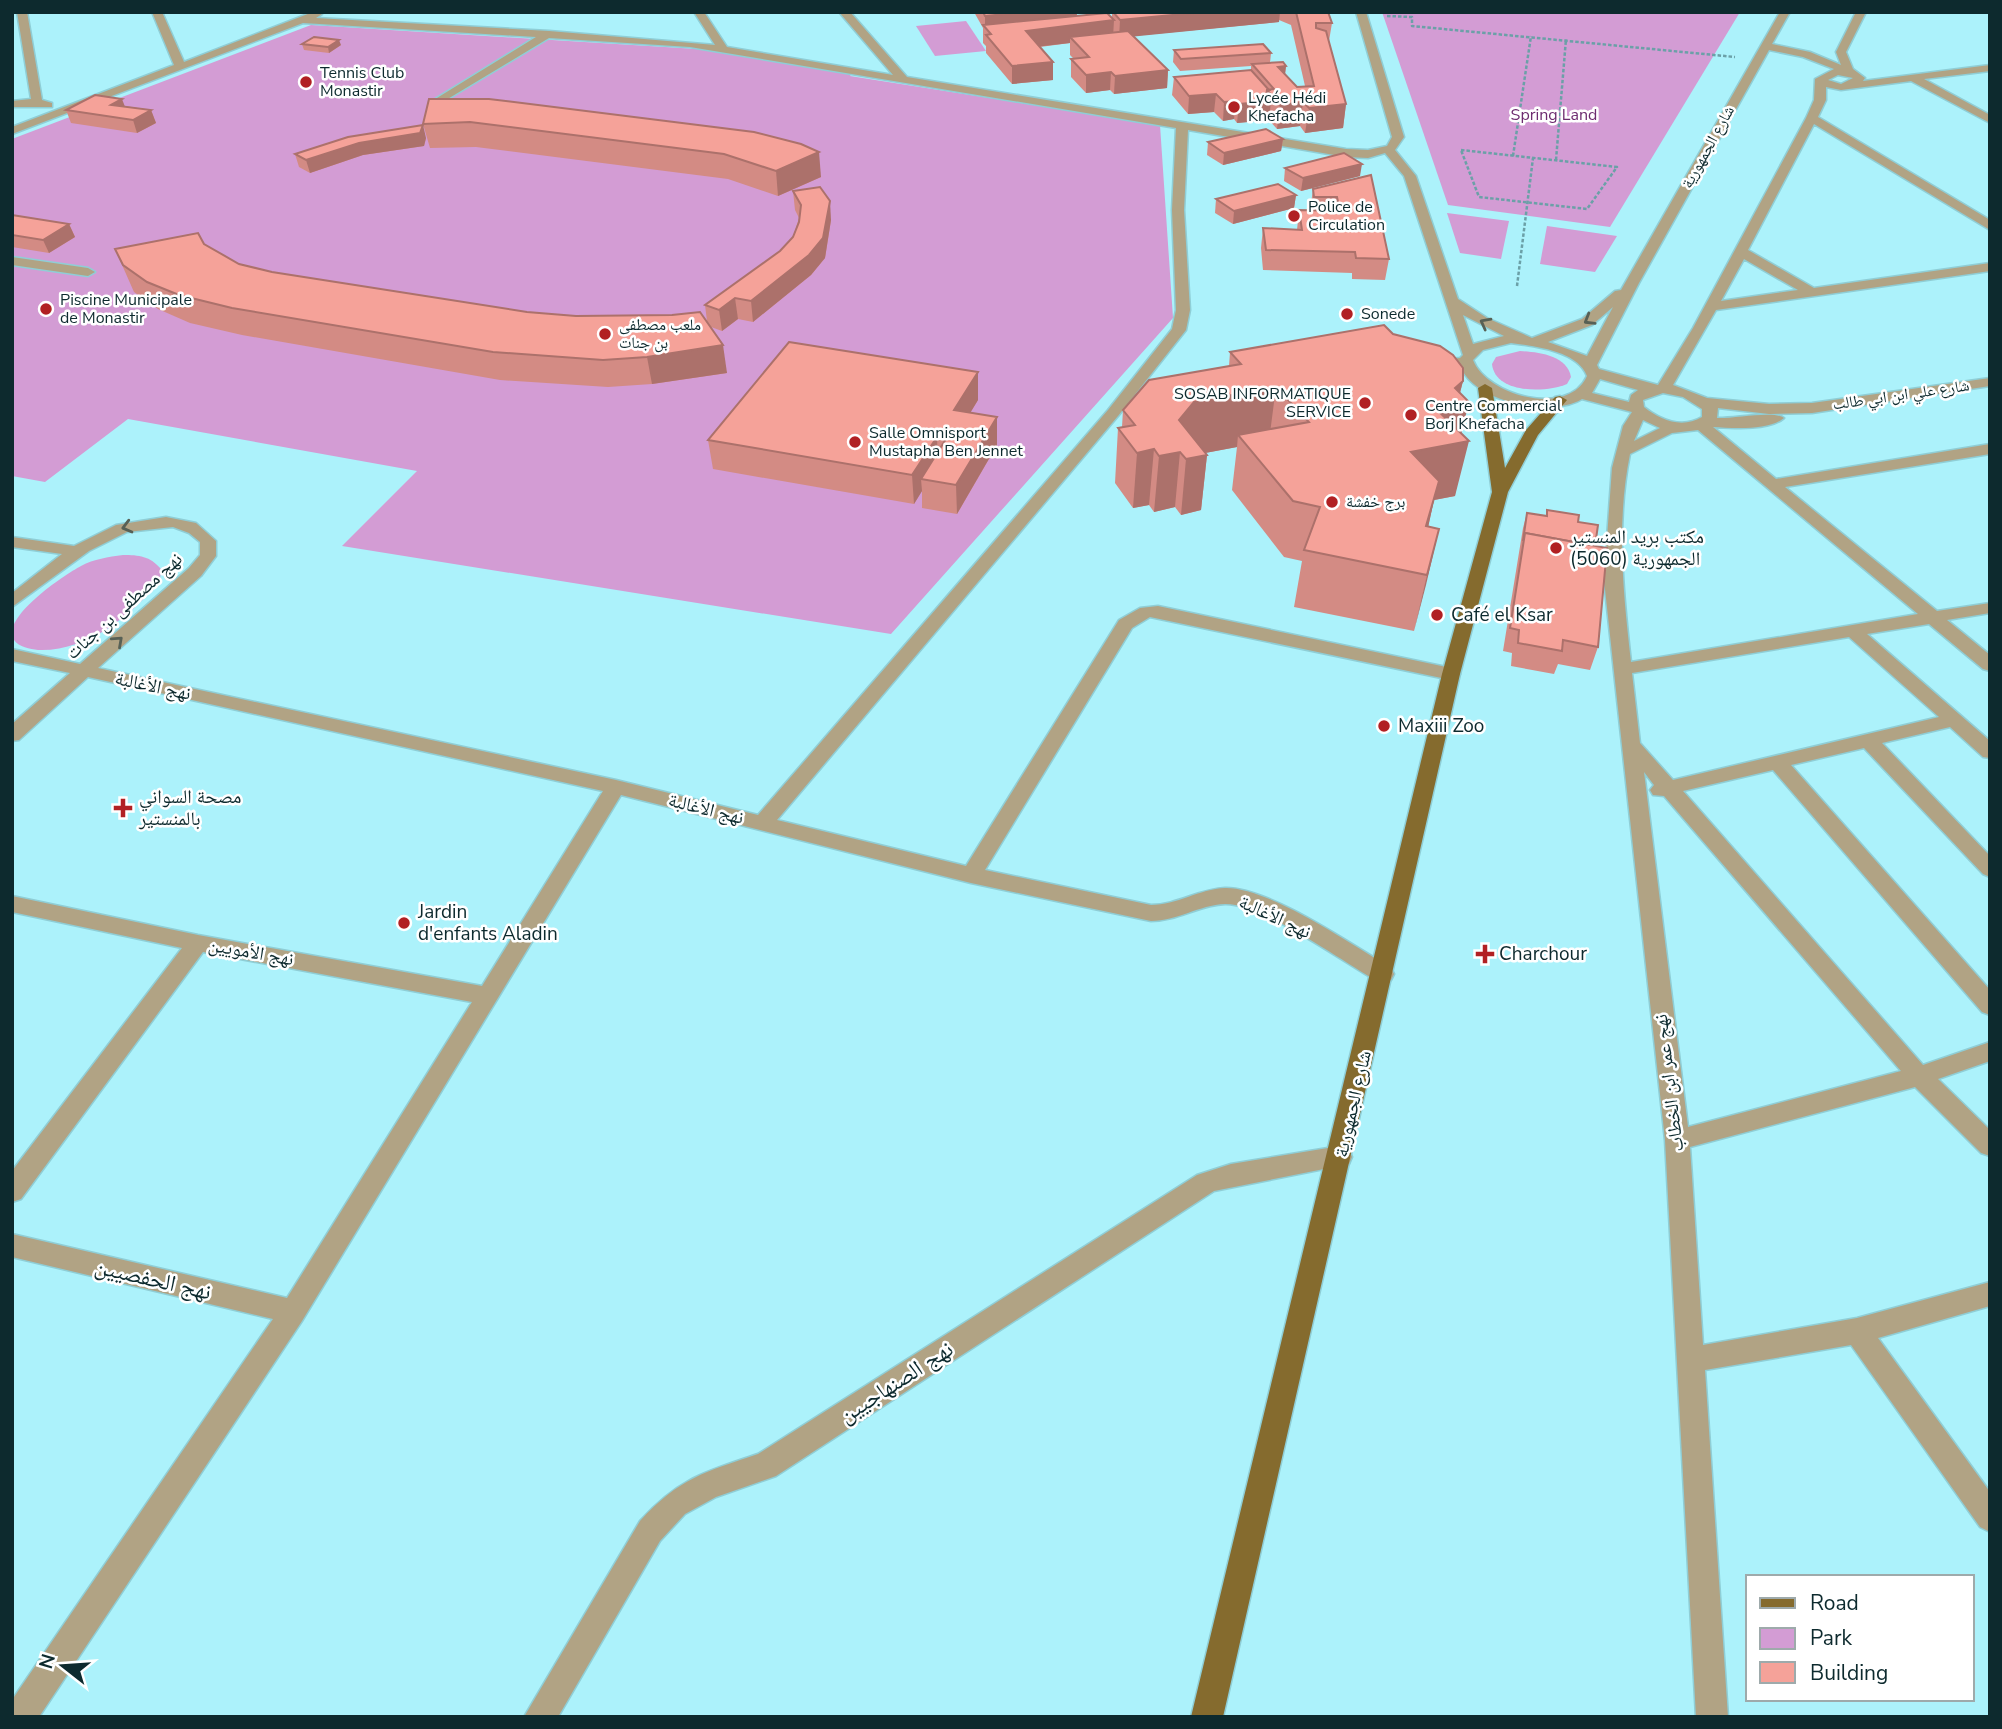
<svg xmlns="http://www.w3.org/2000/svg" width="2002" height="1729" font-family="'Nunito Sans','Noto Naskh Arabic',sans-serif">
<rect width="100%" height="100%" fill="#acf2fb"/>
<!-- green -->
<g fill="#d39cd4">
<path d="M1382,12H1740L1610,227L1448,205Z"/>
<path d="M966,21L986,51L935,56L916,26Z"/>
<path d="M311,25L729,51L854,71L850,76L1160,125L1173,318L891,634L342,546L417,471L128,419L45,482L12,476V139Z"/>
<path d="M1447,213L1509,221L1501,259L1460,253Z"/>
<path d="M1547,226L1617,236L1595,272L1540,264Z"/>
<path d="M1520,351C1538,352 1567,355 1571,377L1567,384C1546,393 1495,394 1492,364L1496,357Z"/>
<path d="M123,555C139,555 150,556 161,569L160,580C132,616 86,652 38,650C30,649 19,647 14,640C0,618 64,575 81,566C94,559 108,557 123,555Z"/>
</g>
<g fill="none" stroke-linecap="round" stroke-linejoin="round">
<!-- minor casing -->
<g stroke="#8fced6" stroke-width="3">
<g id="minor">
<path d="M17,12H27L42,100L52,103V107H12V101L31,99Z"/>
<path d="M152,12H162L184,62L313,12L322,14L316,18L549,31L715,45L694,12H704L727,47L893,75L839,12H850L907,77L1346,149L1368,150L1387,146L1392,137L1356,12H1366L1404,137L1395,150L1416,176L1458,299L1487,318L1532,338L1582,319L1615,291L1621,290L1780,12H1790L1772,44L1810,52L1841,65L1836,52L1856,12H1866L1846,52L1853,69L1865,78L1863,81L1990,65V71L1924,79L1990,115V123L1911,81L1841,90L1826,87V100L1818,117L1990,220V230L1814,124L1748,250L1814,288L1990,263V271L1716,310L1673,385L1707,398L1769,404L1812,403L1990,378V386L1812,413L1769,414L1718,408L1717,418C1732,419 1775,410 1784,418C1769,431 1732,428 1713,427L1776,479L1990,444V454L1785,487L1937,611L1990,603V613L1947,620L1990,655V671L1983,669L1929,624L1867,634L1990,741V758L1983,757L1950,727L1882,743L1990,856V877L1983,874L1864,748L1791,765L1990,990V1015L1982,1012L1773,770L1683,791L1923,1065L1990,1042V1061L1938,1079L1990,1130V1156L1981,1153L1915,1087L1690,1147L1703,1345L1857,1318L1990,1282V1306L1878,1338L1990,1492V1532L1980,1527L1851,1345L1705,1370L1728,1717H1696L1665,1140L1604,580L1612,468L1623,426L1632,412L1582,399C1552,418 1474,402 1461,367L1425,368V362L1460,358L1463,355L1404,176L1385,153L1368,158L1346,157L1188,130L1184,210L1190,310L1186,330L1118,416L777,820L966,866L1119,620L1140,608L1158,606L1451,668L1460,674L1458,678L1451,680L1150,617L1132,628L985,870L1151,905C1177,905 1199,889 1225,888C1269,887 1352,945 1391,968L1394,974L1391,980L1383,983L1375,980C1342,961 1261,903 1225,904C1199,905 1177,921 1151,921L971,883L621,795L302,1321L39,1717H12V1700L273,1319L12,1257V1234L287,1298L472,1002L203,952L21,1199L12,1202V1171L182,948L12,912V896L198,935L482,986L603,791L88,677L19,740L12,741V724L70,673L12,661V649L80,664L189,568L200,555V542L189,533L173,527L127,532L89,551L12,607V593L62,554L12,547V537L74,546L116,525L166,517L196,523L216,541V556L201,576L98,668L616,780L758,815L1108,410L1172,329L1176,310L1172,210L1176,128L690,47L549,38L436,106L432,105V101L536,37L303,23L12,134V127L174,65ZM1769,50L1803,57L1834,69L1815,79L1814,100L1806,118L1693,328L1658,385L1599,369L1597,365L1639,283ZM1838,75L1853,78L1841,84L1828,80ZM1744,259L1798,290L1721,301ZM1613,307L1587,356L1548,342L1592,325ZM1463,315L1504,336L1473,344ZM1511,343C1535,346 1578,351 1587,376C1568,418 1487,396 1473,360L1483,350ZM1600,379L1638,390L1631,395L1629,402L1592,393ZM1663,393L1683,397L1702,409V417C1682,429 1660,420 1644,407L1643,400ZM1643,420L1660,428L1634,441ZM1698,430L1918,614L1631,662C1623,592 1616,523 1630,454L1672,433ZM1849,637L1939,717L1673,780L1640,743L1632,673ZM1644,772L1654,785L1650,790L1653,795L1664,796L1901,1071L1688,1127Z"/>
<path d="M12,257L88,268L95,272L88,276L12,265Z"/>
<path d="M1340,1146L1349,1150L1352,1157L1349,1164L1214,1191L776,1476L716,1497L685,1514L660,1541L558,1717H524L640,1521C679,1478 705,1472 758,1454L1197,1175L1231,1164Z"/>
</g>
</g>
<!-- major casing -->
<g stroke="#8fced6" stroke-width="3">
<path id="major" d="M1485,384L1492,388L1505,468L1526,430L1555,397L1560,396L1567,400L1538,435L1508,492L1460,674L1223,1717H1191L1442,674L1492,492L1478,388Z"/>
</g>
<!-- path -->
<g stroke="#6ba0a7" stroke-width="2.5" stroke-dasharray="3.5 2" stroke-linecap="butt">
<path d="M1387,16L1412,17V26L1735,57"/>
<path d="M1461,150L1617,167L1587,209L1479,197Z"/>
<path d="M1513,156L1531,36"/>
<path d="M1556,160L1566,39"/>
<path d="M1517,286L1533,158"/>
</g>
<!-- minor -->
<use href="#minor" fill="#b1a384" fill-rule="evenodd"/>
<!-- major -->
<use href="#major" fill="#856b2e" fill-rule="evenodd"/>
</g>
<!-- wall -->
<g fill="#d38b84">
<path d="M974,12H1077V16L1112,18V12H1328L1332,23L1329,41L1346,104L1343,128L1305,133L1300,126L1277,129L1269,120L1237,123L1234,119L1223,121L1214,112L1188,114L1172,95L1174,77L1251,70V66L1180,71L1173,62L1174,50L1271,53L1270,63L1286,66L1285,74L1297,87L1305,86L1291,25L1279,20V22L1133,36L1168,70L1167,88L1114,94L1110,90L1086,93L1071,77V59L1073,58L1070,55V43L1040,47L1053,62V80L1012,84L986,53V46L983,43V28Z"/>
<path d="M302,44L341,45L329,53L304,50Z"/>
<path d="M489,99L821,177L778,196L728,179L476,147L430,148L423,124Z"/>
<path d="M125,106L151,110L156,123L137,133L71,123L66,110Z"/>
<path d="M426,138L424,146L363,155L310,173L299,167L295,154Z"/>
<path d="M1283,139L1281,151L1223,165L1207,155L1208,142Z"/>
<path d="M1285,168L1360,176L1301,191L1284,181Z"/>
<path d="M1371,175L1389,259L1385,280L1352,279V273L1263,270L1261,248L1263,228L1297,230L1299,210L1310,211L1313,189Z"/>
<path d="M793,191L831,220L825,258L811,275L753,322L738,319L722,331L711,327L727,373L652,384L608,387L500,380L242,335L190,323L158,309L134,292L115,249L204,244L239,264L272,272L527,312L576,316L707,321L705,305L780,251L793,237L799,218L795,210Z"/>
<path d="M1296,195L1294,208L1233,224L1215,213L1216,199Z"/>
<path d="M12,215L69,224L75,237L49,253L12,247Z"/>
<path d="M1393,334L1463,381L1460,393L1461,433L1455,496L1434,500L1428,527L1439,529L1414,631L1294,607L1302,561L1284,557L1232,490L1237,447L1205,453L1207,455L1201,510L1181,515L1175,507L1154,512L1149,505L1133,508L1115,483L1118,428L1122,427L1123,410L1229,366L1230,352Z"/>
<path d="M978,372V400L970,413L997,445L957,514L922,508V491L914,504L713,469L708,440Z"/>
<path d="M1547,510L1578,522L1595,546L1598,647L1590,670L1558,664L1554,674L1511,666L1512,653L1503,651L1523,528L1527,513L1546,516Z"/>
</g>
<!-- shaded-wall -->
<g fill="#ac716b">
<path d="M1025,12H1077L1076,24L985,28V16Z"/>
<path d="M1204,12H1280L1279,22L1119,38L1120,20Z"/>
<path d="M1114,20L1113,38L1070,37V43L1026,48V31Z"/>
<path d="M339,40L341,45L329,53L328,47Z"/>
<path d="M1053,62V80L1012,84V66Z"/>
<path d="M1286,66L1283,90L1278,67Z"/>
<path d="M1168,70L1167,88L1114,94L1115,76Z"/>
<path d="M1111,72L1110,90L1086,93V75Z"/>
<path d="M1216,94L1214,112L1188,114L1189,96Z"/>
<path d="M122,99L127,112L111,105Z"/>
<path d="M1236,101L1234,119L1223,121L1224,102Z"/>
<path d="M1271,101L1269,120L1237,123L1239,104Z"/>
<path d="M1303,102L1300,126L1277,129L1280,105Z"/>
<path d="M1346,104L1343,128L1305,133L1309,108Z"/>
<path d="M151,110L156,123L137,133L133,120Z"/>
<path d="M423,125L426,138L424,146L363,155L310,173L306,160L359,143Z"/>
<path d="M1283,139L1281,151L1223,165L1224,153Z"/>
<path d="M819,152L821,177L778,196L776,171Z"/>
<path d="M1362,164L1360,176L1301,191L1303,178Z"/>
<path d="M1296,195L1294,208L1233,224L1234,211Z"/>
<path d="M830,201L831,220L825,258L811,275L753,322L751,301Z"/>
<path d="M69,224L75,237L49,253L43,240Z"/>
<path d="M735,298L738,319L722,331L719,310Z"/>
<path d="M723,345L727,373L652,384L647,357Z"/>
<path d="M978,372V400L955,438L954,410Z"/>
<path d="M1463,381L1457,404L1469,402L1459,443L1469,441L1455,496L1434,500L1426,537L1411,452L1435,408Z"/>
<path d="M1276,387L1269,441L1238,435L1237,447L1189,456L1180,452L1175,507L1154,512L1159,456L1179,420L1194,402Z"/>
<path d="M997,417V445L957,514L956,485Z"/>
<path d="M937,437L938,466L921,479L922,491L914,504L912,475Z"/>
<path d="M1154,449L1149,505L1133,508L1137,453Z"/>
<path d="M1207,455L1201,510L1181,515L1186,459Z"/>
<path d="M1439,529L1426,585L1414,631L1427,575Z"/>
</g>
<!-- building -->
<g fill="#f5a299" stroke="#ac716b" stroke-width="2">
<path d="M983,12H1025L985,16Z"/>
<path d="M1113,12H1204L1120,20Z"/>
<path d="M1296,12H1328L1332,23H1316V28L1326,31L1346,104L1309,108L1303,102L1280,105L1267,90L1274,89L1252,64L1283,62L1286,66L1278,67L1297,87L1314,86Z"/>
<path d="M1107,13L1114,20L1026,31L1053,62L1012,66L986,35L991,34L983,25Z"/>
<path d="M1128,31L1168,70L1115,76L1111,72L1086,75L1071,59L1089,57L1070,37Z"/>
<path d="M314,37L339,40L328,47L302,44Z"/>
<path d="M1263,44L1271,53L1181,59L1174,50Z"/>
<path d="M1251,70L1269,90H1267L1266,96L1271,101L1239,104L1236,101L1224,102L1216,94L1189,96L1174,77Z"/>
<path d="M95,95L122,99L111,105L151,110L133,120L66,110Z"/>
<path d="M429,99H489L754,132L801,144L819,152L776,171L724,154L470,122L423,124Z"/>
<path d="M423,125L420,133L359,143L306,160L295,154L348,137Z"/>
<path d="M1266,129L1283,139L1224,153L1208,142Z"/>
<path d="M1344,153L1362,164L1303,178L1285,168Z"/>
<path d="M1371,175L1389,259L1356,258L1355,252L1266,250L1263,228L1302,230L1299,210L1340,211L1337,197H1314L1313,189Z"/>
<path d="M1278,184L1296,195L1234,211L1216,199Z"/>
<path d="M820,187L830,201L823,238L809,255L751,301L735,298L719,310L705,305L780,251L793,237L799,222L801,205L793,191Z"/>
<path d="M12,215L69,224L43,240L12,235Z"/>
<path d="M198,233L204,244L239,264L272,272L527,312L576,316L672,315L700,312L723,345L647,357L603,360L493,352L232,308L179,295L147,282L123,265L115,249Z"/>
<path d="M1384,325L1393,334L1440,346L1453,355L1463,368V381L1455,388L1469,402L1435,408L1469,441L1411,452L1439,481L1426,526L1439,529L1427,575L1304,550L1320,507L1293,501L1238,435L1309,422L1276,387L1194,402L1179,420L1207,455L1186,459L1180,452L1159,456L1154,449L1137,453L1118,428L1135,425L1123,410L1149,380L1241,364L1230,352Z"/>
<path d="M789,342L978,372L954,410L997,417L956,485L921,479L946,439L937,437L912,475L708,440Z"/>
<path d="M1547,510L1579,515L1578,522L1598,525L1595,546L1525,533L1523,541L1527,513L1547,516Z"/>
<path d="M1525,533L1607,548L1598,647L1563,640L1562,651L1518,643L1519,630L1510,628Z"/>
</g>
<!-- one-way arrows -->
<defs><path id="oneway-chevron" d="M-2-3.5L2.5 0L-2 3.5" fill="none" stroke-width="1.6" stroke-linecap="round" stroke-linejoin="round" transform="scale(1.75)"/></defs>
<g stroke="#576055">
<use href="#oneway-chevron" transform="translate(1589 320) rotate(149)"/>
<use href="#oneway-chevron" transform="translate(1485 323) rotate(-152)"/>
<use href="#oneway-chevron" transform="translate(127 527) rotate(165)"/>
<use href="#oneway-chevron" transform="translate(118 641) rotate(-42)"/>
</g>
<!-- markers -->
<g fill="#b12023" stroke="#fff" stroke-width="2.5">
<circle cx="306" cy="82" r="7"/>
<circle cx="1234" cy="107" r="7"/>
<circle cx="1294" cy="216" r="7"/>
<circle cx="46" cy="309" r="7"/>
<circle cx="1347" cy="314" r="7"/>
<circle cx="605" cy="334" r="7"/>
<circle cx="1365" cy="403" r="7"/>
<circle cx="1411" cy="415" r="7"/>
<circle cx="855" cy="442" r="7"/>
<circle cx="1332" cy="502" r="7"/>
<circle cx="1556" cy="548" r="7"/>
<circle cx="1437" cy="615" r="7"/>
<circle cx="1384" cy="726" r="7"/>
<path d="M119.5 797.5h7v7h7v7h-7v7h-7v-7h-7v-7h7z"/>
<circle cx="404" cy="923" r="7"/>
<path d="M1481.5 943.5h7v7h7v7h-7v7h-7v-7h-7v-7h7z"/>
</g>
<g text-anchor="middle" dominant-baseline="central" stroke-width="5" stroke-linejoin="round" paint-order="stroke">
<!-- far-poi labels -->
<g font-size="16" fill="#0d2a2e" stroke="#fff" text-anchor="start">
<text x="320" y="73">Tennis Club<tspan x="320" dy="18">Monastir</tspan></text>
<text x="1248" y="98">Lycée Hédi<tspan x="1248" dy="18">Khefacha</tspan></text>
<text x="1308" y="207">Police de<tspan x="1308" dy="18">Circulation</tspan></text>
<text x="60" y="300">Piscine Municipale<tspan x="60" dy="18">de Monastir</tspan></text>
<text x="1361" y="314">Sonede</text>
<text x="619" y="325">ملعب مصطفى<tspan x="619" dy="18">بن جنات</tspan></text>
<text x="1351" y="394" text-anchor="end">SOSAB INFORMATIQUE<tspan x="1351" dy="18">SERVICE</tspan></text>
<text x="1425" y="406">Centre Commercial<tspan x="1425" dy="18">Borj Khefacha</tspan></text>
<text x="869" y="433">Salle Omnisport<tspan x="869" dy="18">Mustapha Ben Jennet</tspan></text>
<text x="1346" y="502">برج خفشة</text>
</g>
<!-- far-park labels -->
<g font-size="16" fill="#6d2b6f" stroke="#fff">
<text x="1554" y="115">Spring Land</text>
</g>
<!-- far-street labels -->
<g font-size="16" fill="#0d2a2e" stroke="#fff">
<text transform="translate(1708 147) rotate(-61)">شارع الجمهورية</text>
<text transform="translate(1901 395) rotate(-8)">شارع علي ابن ابي طالب</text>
</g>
<!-- poi labels -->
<g font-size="19" fill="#0d2a2e" stroke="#fff" text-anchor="start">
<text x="1570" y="537">مكتب بريد المنستير<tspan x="1570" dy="22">الجمهورية (5060)</tspan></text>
<text x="1451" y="615">Café el Ksar</text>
<text x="1398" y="726">Maxiii Zoo</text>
<text x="139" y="797">مصحة السواني<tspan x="139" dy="22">بالمنستير</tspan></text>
<text x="418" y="912">Jardin<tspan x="418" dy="22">d'enfants Aladin</tspan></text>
<text x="1499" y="954">Charchour</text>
</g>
<!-- street labels -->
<g font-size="19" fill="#0d2a2e" stroke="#fff">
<text transform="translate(124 606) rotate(-42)">نهج مصطفى بن جنات</text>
<text transform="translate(153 686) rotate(12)">نهج الأغالبة</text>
<text transform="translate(706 809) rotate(14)">نهج الأغالبة</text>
<text transform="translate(1275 917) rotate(25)">نهج الأغالبة</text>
<text transform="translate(251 952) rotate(10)">نهج الأمويين</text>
<text transform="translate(1669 1083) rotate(-97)">نهج عمر ابن الخطاب</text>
<text transform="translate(1353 1104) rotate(-77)">شارع الجمهورية</text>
</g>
<!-- near-street labels -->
<g font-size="23" fill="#0d2a2e" stroke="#fff">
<text transform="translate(153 1279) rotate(13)">نهج الحفصيين</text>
<text transform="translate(896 1382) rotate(-33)">نهج الصنهاجيين</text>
</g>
</g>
<!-- border -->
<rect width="2002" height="1729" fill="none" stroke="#0d2a2e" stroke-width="28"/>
<!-- legend -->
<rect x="1746" y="1575" width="228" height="126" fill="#ffffff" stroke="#9eaaab" stroke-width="2"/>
<rect x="1760" y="1598" width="35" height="10" fill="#856b2e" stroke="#9eaaab" stroke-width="2"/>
<text x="1810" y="1610" font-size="21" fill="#0d2a2e">Road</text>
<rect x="1760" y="1628" width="35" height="21" fill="#d39cd4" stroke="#9eaaab" stroke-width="2"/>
<text x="1810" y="1645" font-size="21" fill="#0d2a2e">Park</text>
<rect x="1760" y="1662" width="35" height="21" fill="#f5a299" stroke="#9eaaab" stroke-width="2"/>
<text x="1810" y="1680" font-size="21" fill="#0d2a2e">Building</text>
<!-- north arrow -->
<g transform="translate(63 1666) rotate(287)" stroke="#ffffff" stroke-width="5" paint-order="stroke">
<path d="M0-5L12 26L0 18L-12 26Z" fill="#0d2a2e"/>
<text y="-10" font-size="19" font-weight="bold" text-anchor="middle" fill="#0d2a2e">N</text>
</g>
</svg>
